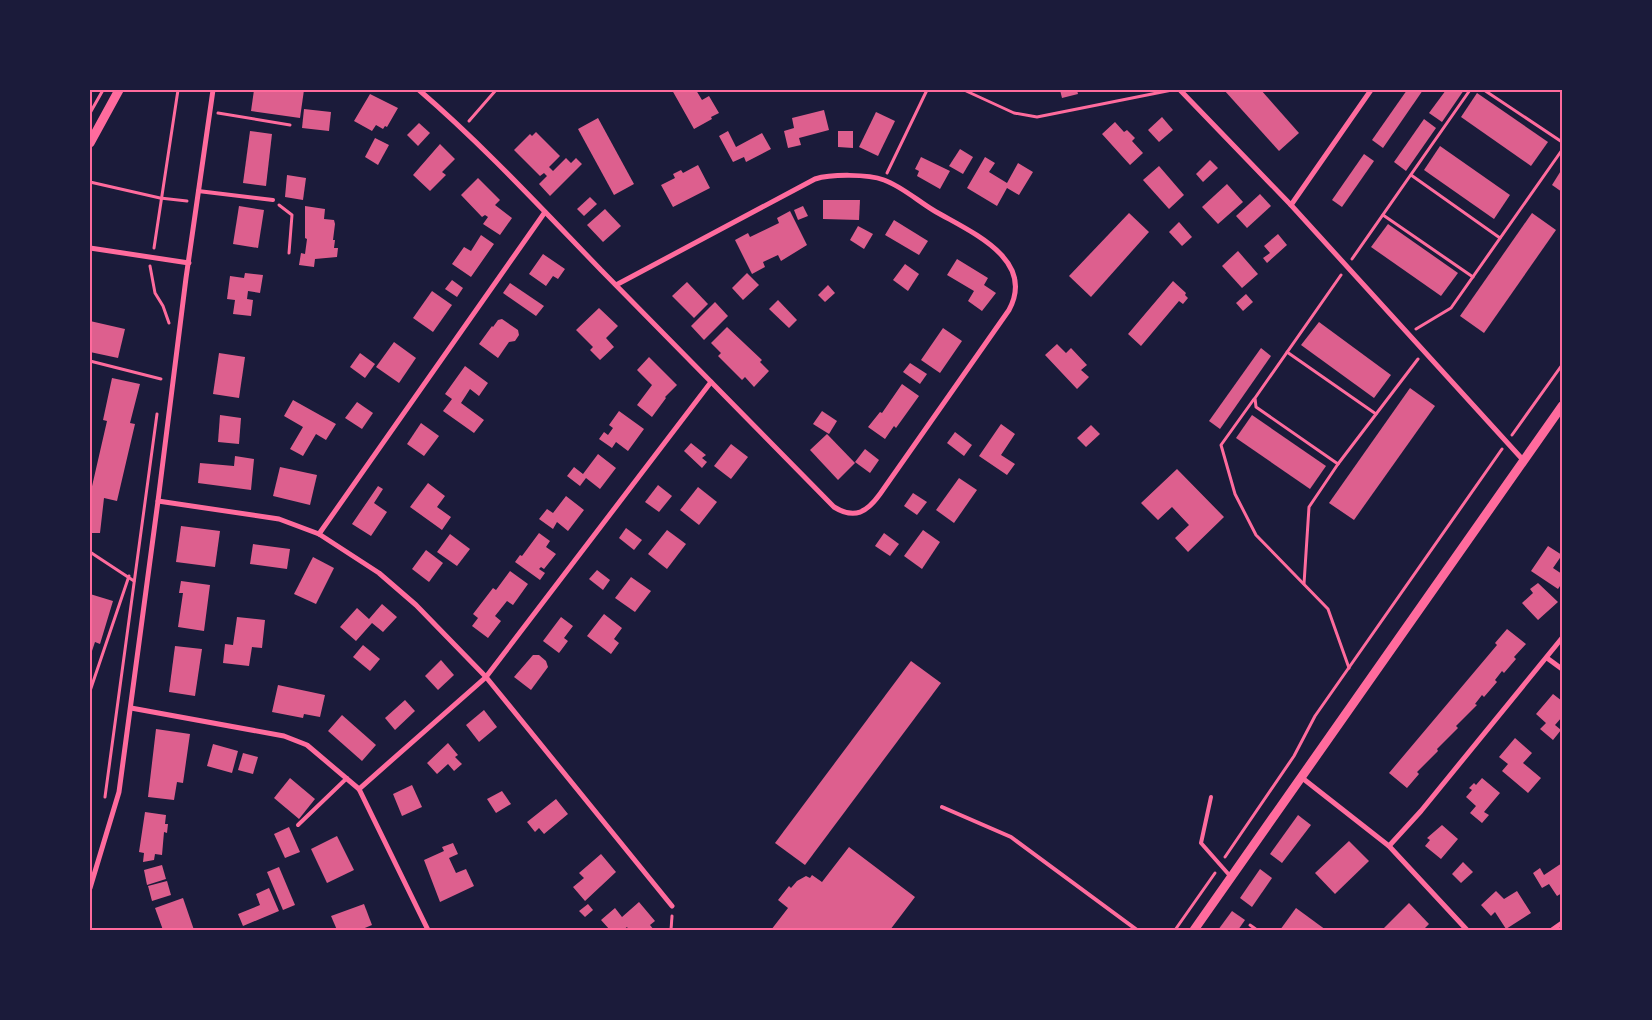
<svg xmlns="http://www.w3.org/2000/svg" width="1652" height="1020" font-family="'Public Sans',sans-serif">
<rect width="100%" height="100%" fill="#1b1b3a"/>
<!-- building -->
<g fill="#dd5f8e">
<path d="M254,90H304L300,118L251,111Z"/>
<path d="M672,90H696L702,100L709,96L719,113L711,117L712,119L694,129Z"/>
<path d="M1060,90H1077L1078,94L1062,98Z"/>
<path d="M1224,90H1261L1299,133L1279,151Z"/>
<path d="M1407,90H1423L1383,148L1372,140Z"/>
<path d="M1446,90H1464L1442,122L1429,113Z"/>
<path d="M1477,93L1548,142L1531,166L1461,117Z"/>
<path d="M370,94L398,108L387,127L385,126L383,129L376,125L372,131L354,121Z"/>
<path d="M304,109L331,112L329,131L302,128Z"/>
<path d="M824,110L829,130L799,138L801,145L788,148L784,131L794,128L792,118Z"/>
<path d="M876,112L895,121L878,156L859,147Z"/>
<path d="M1162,117L1173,130L1159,142L1148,130Z"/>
<path d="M598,118L634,184L614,195L578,129Z"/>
<path d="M1424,119L1436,128L1406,171L1394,162Z"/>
<path d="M1115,122L1124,132L1127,130L1135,138L1132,141L1143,153L1130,165L1102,134Z"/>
<path d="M419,123L430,133L418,146L407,135Z"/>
<path d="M250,131L272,134L266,186L243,183Z"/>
<path d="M728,131L736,147L762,133L771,149L746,162L744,157L733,162L719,136Z"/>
<path d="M838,131H853V148L838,147Z"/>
<path d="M536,132L560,156L549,167L553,171L566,158L571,163L576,158L582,164L550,196L539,184L547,176L544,173L540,176L514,150L530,134L532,136Z"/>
<path d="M375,138L389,145L378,165L365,157Z"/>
<path d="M440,144L455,159L442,172L446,175L430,191L413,175Z"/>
<path d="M1440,146L1510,195L1494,219L1424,170Z"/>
<path d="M960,149L973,157L963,174L949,166Z"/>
<path d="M1364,154L1374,161L1342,207L1332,200Z"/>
<path d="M921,157L950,171L940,189L917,176L919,171L915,169Z"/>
<path d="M985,157L995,163L989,172L1007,183L1018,163L1033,172L1019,195L1007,188L997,206L967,188Z"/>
<path d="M1210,160L1218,168L1203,182L1196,174Z"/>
<path d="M698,165L710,188L673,207L661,185L675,178L673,174L681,170L683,173Z"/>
<path d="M1159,166L1184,195L1169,209L1143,180Z"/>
<path d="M1562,169V192L1552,185Z"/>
<path d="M287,175L306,178L303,200L285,197Z"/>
<path d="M478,178L500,200L495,205L512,218L500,235L483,224L488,217L485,215L482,217L461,195Z"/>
<path d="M1227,184L1243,202L1218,224L1202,207Z"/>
<path d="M1260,194L1271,206L1247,228L1236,216Z"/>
<path d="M590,197L597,204L584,216L577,209Z"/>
<path d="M823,200H860L859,220L823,219Z"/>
<path d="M239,206L264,210L258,248L233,244Z"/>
<path d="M305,206L325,209L324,219L334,220L335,224L333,240H335L334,248H338L337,257L315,259L314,267L299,265L301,253L305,254L307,239L305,238Z"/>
<path d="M803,206L808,216L798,220L794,210Z"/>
<path d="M605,209L621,226L603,242L587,225Z"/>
<path d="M790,211L807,245L781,261L778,255L763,262L765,267L752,274L735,240L748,233L750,237L779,223L777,218Z"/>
<path d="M1129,213L1149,232L1091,297L1069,276Z"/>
<path d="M1532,213L1556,230L1484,333L1460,316Z"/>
<path d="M894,220L928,241L919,255L885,235Z"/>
<path d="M1179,222L1192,237L1182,246L1169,232Z"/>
<path d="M1388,224L1458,273L1441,296L1371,247Z"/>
<path d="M858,226L873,234L864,249L850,240Z"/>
<path d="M1278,234L1287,245L1267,263L1263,258L1270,253L1264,246Z"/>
<path d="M481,235L494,244L471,277L452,264L464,247L471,251Z"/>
<path d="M1238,251L1258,274L1242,288L1222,266Z"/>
<path d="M543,254L565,269L558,279L553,276L546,286L529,274Z"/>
<path d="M957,259L988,278L984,285L996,293L982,311L968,301L974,291L947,275Z"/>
<path d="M905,264L919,274L908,291L893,280Z"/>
<path d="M245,273L263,275L260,293L248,291L247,299L253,300L251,316L233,314L235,300L227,299L230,276L244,278Z"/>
<path d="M747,273L759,285L743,300L732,288Z"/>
<path d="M452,280L463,288L457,297L445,289Z"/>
<path d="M1173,281L1186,293L1185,295L1188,298L1183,304L1179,301L1141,346L1128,334Z"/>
<path d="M687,282L708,304L694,318L672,296Z"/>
<path d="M510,283L544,306L536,316L503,293Z"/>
<path d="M828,285L835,293L825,302L818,295Z"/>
<path d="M432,291L452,305L433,332L413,318Z"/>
<path d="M1246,294L1253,302L1243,311L1236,303Z"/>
<path d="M778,300L797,320L789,328L769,309Z"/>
<path d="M715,302L728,316L704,340L691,326Z"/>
<path d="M599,308L618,326L606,338L614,347L600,360L590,350L593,347L576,330Z"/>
<path d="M502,319L518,330L519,335L515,341L509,342L498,358L479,344L492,326L493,327L498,320Z"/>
<path d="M90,321L125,329L118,358L90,352Z"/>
<path d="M1319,322L1391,375L1374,398L1301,345Z"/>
<path d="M727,327L762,360L760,362L769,371L754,387L745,377L742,380L718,356L721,353L711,343Z"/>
<path d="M943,328L962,341L940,373L921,360Z"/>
<path d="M394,342L416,358L399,383L376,367Z"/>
<path d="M1057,344L1066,353L1071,348L1087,365L1081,370L1089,377L1077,389L1045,355Z"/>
<path d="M1261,348L1271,356L1220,429L1209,421Z"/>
<path d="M219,353L245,357L239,398L213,394Z"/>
<path d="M360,353L375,364L365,378L350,367Z"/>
<path d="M649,357L677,385L665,397L666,398L652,417L637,405L652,385L637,370Z"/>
<path d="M910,363L927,374L920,384L903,372Z"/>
<path d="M465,366L488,383L479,396L470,389L461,403L484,420L474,433L443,411L452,399L445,394Z"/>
<path d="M112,378L140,384L130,423L135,424L117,501L104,498L100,533H90V495L107,421L103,420Z"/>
<path d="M902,384L919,396L896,428L894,426L885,439L868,427L880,412L882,413Z"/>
<path d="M1410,388L1435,406L1354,520L1329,503Z"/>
<path d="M293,400L336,424L326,440L316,434L303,456L290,449L303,427L284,416Z"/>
<path d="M357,402L373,413L362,429L345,418Z"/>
<path d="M619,411L644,429L628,451L616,442L612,448L599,439L604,432L608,435L613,428L609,425Z"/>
<path d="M822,411L837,421L829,434L813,424Z"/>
<path d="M220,415L241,418L239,444L218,442Z"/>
<path d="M1252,415L1326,466L1310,489L1236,438Z"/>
<path d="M421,423L439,436L424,456L407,444Z"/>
<path d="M1001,424L1015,434L1001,455L1015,464L1007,475L979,456Z"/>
<path d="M1091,425L1100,434L1086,447L1077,438Z"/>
<path d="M955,432L972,445L964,456L947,443Z"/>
<path d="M827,434L855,463L838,480L810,450Z"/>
<path d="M691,443L706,455L702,458L707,462L702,468L684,451Z"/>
<path d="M731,444L748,457L731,479L714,466Z"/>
<path d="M865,449L879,460L870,473L855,462Z"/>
<path d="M598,454L616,468L600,489L586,478L580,486L567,476L574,467L583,474Z"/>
<path d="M235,456L254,459L251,490L198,483L200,463L234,466Z"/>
<path d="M280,467L317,475L310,505L273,496Z"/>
<path d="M1177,469L1224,517L1188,552L1175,538L1189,525L1172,507L1158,520L1141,503Z"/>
<path d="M959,478L977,490L954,523L936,510Z"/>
<path d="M428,483L445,496L437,507L451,517L442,530L410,507Z"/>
<path d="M658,485L672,496L659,512L645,502Z"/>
<path d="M378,486L383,489L374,503L387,512L371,536L352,524Z"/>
<path d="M698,487L717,502L699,525L680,510Z"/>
<path d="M913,493L927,502L917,515L904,506Z"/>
<path d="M566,496L584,510L568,531L557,522L553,529L539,519L547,509L553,513Z"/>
<path d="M181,526L220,531L215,567L176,562Z"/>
<path d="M626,528L642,540L634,550L619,538Z"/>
<path d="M667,530L686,544L667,569L648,554Z"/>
<path d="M923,530L940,542L922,569L904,556Z"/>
<path d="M539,533L550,541L546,547L556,554L544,569L541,567L539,569L545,573L540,580L515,562L520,555L522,556Z"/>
<path d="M884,533L899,544L890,556L875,546Z"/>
<path d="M450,534L470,549L457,566L437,552Z"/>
<path d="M253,544L290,549L287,569L250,564Z"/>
<path d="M1548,546L1562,555L1553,568L1562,574V583L1558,589L1531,571Z"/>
<path d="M426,550L443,563L429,582L412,569Z"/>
<path d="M313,557L334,568L316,604L294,594Z"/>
<path d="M597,570L610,580L603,590L589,579Z"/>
<path d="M510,571L528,584L513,605L507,601L495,616L501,621L488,638L472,626L478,618L473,614L493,588L496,590Z"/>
<path d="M631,577L651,591L635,612L615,598Z"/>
<path d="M181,581L210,585L204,631L178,627L183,593H179Z"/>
<path d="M1538,583L1558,602L1538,620L1522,603L1533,593L1530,589Z"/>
<path d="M90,594L113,601L100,644L95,642L90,657Z"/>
<path d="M382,604L397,617L383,632L372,623L356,641L340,627L357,608L369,619Z"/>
<path d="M604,614L622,628L614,639L619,643L611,654L587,636Z"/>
<path d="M237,617L265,620L262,648L252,647L249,666L223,663L225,644L233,645Z"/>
<path d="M561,617L573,626L564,638L568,641L559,653L543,641Z"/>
<path d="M1507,629L1526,644L1514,657L1516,659L1504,673L1502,671L1495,680L1497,682L1484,697L1482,695L1475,704L1477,705L1456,726L1458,728L1437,749L1438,751L1417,772L1419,774L1407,788L1389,773L1497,645L1495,643Z"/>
<path d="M363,645L380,659L370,671L353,657Z"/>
<path d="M175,646L202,649L195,696L169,692Z"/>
<path d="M533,655H539L546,661L548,667L531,690L514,677Z"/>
<path d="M441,660L454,675L438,690L425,676Z"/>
<path d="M911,661L941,683L805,865L775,843Z"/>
<path d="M278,685L325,695L320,717L304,714L303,718L272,712Z"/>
<path d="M1553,694L1562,701V717L1555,725L1561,730L1553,740L1540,729L1546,723L1536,714Z"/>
<path d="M405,700L415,711L395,730L385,718Z"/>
<path d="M484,710L497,727L479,742L466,725Z"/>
<path d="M342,715L376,745L362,761L328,731Z"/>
<path d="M156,729L190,734L183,783L177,782L174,800L148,797Z"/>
<path d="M1515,738L1532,753L1523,763L1541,778L1528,793L1502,771L1508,764L1499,757Z"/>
<path d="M448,743L458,755L455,757L462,764L454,771L448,764L437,774L427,763Z"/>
<path d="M213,744L238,751L232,773L207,766Z"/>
<path d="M243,753L258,757L253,774L238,770Z"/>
<path d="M290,778L315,799L299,819L274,798Z"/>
<path d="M1482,778L1500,793L1484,812L1489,815L1482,823L1470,813L1476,806L1466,797L1472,790L1469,788L1474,783L1476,785Z"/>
<path d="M412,785L422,807L402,816L393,794Z"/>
<path d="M502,791L511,804L496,813L487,799Z"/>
<path d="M556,799L568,814L544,834L539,828L535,832L527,822Z"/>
<path d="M145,812L166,815L165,824H168L167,833L164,832L162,855L155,854L154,860L143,862L144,853L139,852Z"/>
<path d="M1298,815L1311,825L1282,863L1270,854Z"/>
<path d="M1442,825L1458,839L1441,859L1425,846L1430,840L1427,838Z"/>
<path d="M289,827L300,852L285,858L274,834Z"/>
<path d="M337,836L354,870L327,883L311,849Z"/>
<path d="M1349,841L1369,861L1335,894L1315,873Z"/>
<path d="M453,843L458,854L449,858L456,873L466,869L474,886L440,902L424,860L444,851L442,847Z"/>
<path d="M849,847L915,897L890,930H771L788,908L778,900L789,886L791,888L797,881L806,876L810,878L812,875L822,882Z"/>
<path d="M601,854L616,872L585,901L573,887L584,878L579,873Z"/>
<path d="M1463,862L1473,872L1461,883L1452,874Z"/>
<path d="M1562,863V893L1557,896L1549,884L1542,888L1533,873L1540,868L1544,875Z"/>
<path d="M162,865L166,879L147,885L144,870Z"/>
<path d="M279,867L295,905L283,910L267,872Z"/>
<path d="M1260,869L1272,878L1252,907L1240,898Z"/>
<path d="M167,881L171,895L152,901L148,886Z"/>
<path d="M269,888L279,911L243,926L238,914L260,905L256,894Z"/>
<path d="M1496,891L1504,899L1517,891L1531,913L1506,929L1495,912L1491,916L1481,905Z"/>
<path d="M183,898L194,930H163L155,908Z"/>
<path d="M639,902L655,921L650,925L654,930H629L627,927L623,930H610L601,920L615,908L622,917Z"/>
<path d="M1409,903L1429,924L1423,930H1382Z"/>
<path d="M364,904L372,925L360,930H337L331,916Z"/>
<path d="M588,904L593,910L585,917L579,911Z"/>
<path d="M1296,908L1326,930H1280Z"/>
<path d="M1232,911L1245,920L1238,930H1218Z"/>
</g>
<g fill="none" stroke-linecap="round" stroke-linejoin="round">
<!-- path -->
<g stroke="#ff6b9d" stroke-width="3">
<path d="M964,90L1014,113L1037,117L1172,90"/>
<path d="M1484,90L1562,142"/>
<path d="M90,113L103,90"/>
<path d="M218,113L290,125"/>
<path d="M469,121L496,90"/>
<path d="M887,173L927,90"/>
<path d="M1411,175L1500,238"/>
<path d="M90,182L160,198L187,201"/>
<path d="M279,205L292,215L289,253"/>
<path d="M1383,215L1473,277"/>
<path d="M154,248L178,90"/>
<path d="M1352,259L1470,90"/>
<path d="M150,266L155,293L163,306L169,323"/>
<path d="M1341,275L1255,398L1256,407L1338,464L1418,359"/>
<path d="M1416,329L1451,308L1562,150"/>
<path d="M1287,352L1376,414"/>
<path d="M90,361L161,379"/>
<path d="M1254,399L1221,445L1235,494L1256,535L1328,609L1349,668"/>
<path d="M1512,435L1562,365"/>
<path d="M90,552L134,581"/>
<path d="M1304,584L1309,507L1338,464"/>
<path d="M90,691L129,576"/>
<path d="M105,797L157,414"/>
<path d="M1225,857L1294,756L1315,716L1502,449"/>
<path d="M1250,925L1257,930"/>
<path d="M671,930L672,916"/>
<path d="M1175,930L1215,873"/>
</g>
<!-- service -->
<g stroke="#ff6b9d" stroke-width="4">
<path d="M198,191L273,200"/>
<path d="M1211,797L1201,843L1231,877"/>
<path d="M942,807L1011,837L1137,930"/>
<path d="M298,825L347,778"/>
</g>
<!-- minor -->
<g stroke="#ff6b9d" stroke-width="5">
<path d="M419,90C484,146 542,209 601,270C679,349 757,428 834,507C855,520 867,512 880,494L1009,310C1037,258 968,231 933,210C918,201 901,186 884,180C868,174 831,174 815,179L616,285"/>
<path d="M1180,90L1291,205L1524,461"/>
<path d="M1291,205L1371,90"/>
<path d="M90,248L189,263"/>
<path d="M158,501L279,519L319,534L379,573L416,605L486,677L672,906"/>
<path d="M319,534L545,212"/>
<path d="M1547,658L1562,669"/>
<path d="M131,708L284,736L307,745L359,789L428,930"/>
<path d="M1301,777L1389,846L1467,930"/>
<path d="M359,789L486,677L711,382"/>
<path d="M1389,846L1421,811L1562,638"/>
<path d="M90,888L119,792L158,501L186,278L213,90"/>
<path d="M1552,930L1562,923"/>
</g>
<!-- tertiary -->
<g stroke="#ff6b9d" stroke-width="9">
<path d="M90,143L119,90"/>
<path d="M1194,930L1562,406"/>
</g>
</g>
<!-- border -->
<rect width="1652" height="1020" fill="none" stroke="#1b1b3a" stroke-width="182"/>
<rect x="91" y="91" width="1470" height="838" fill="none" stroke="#ff6b9d" stroke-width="2"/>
</svg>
